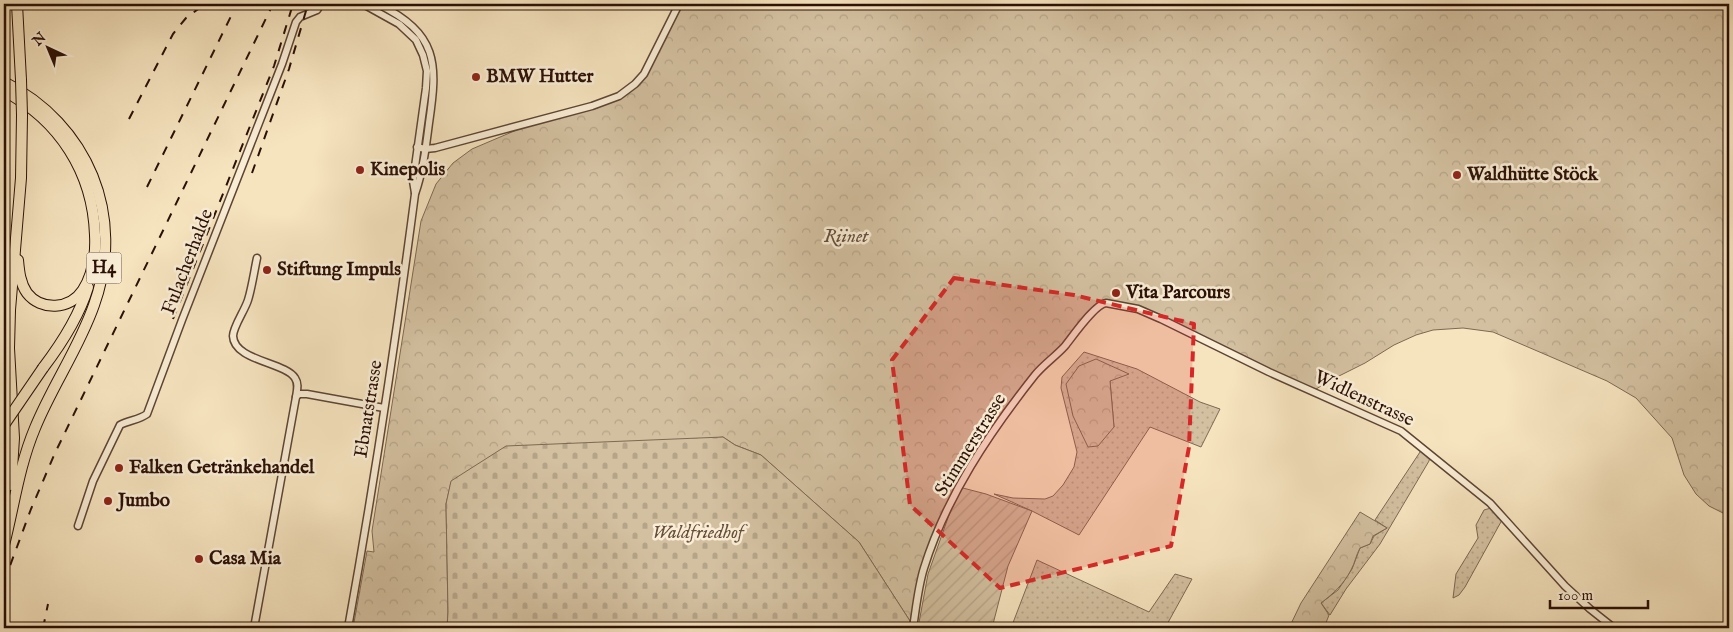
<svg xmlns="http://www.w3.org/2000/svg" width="1733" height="632" font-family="'IM FELL English',serif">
<defs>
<pattern id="grass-dots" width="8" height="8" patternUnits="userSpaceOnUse" patternTransform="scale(1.25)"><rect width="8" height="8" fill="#d3c0a0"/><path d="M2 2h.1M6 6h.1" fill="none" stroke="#b5a488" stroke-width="1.8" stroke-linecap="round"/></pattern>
<pattern id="forest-crowns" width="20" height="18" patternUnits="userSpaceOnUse" patternTransform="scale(1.25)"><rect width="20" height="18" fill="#d3c0a0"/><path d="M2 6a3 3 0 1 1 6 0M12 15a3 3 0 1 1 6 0" fill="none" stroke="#b5a488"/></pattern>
<pattern id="cemetery-stones" width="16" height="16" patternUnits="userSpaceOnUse" patternTransform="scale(1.25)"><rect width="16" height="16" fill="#d3c0a0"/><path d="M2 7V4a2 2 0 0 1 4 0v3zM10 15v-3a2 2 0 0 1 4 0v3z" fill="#b5a488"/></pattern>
<pattern id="garden-furrows" width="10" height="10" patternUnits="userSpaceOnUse" patternTransform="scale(1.25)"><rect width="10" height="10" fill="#d3c0a0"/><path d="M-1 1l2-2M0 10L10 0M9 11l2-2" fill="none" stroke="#b5a488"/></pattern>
</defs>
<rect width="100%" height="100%" fill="#f6e4bf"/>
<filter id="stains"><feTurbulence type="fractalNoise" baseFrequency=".004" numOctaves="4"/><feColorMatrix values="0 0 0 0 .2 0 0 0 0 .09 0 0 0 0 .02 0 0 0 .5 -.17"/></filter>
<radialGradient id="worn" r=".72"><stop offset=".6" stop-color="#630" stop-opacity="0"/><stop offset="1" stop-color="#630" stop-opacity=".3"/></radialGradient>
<!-- grass -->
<g fill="url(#grass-dots)" stroke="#7e6853" fill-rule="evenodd">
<path d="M1084,352L1137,369L1200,402L1220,409L1201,447L1150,427L1079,535L1032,511L994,494L1013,498L1045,499L1053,496L1063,485L1074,467L1077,452L1061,388L1062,377ZM1079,366L1110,381L1114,427Z"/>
<path d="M1422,449L1430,456L1429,461L1380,544L1346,589L1330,615L1321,603L1338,590L1352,569L1360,548L1370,544L1374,536L1387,528L1375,520Z"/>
<path d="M1491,508L1502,520L1465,587L1459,595L1453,598L1456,574L1478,538L1476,525L1484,510Z"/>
<path d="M1037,560L1149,612L1175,574L1192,579L1165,628H1011Z"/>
</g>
<!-- forest -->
<g fill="url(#forest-crowns)" stroke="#7e6853">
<path d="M679,4H1729V516L1709,506L1696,494L1684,475L1672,438L1636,398L1607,381L1493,332L1463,328L1433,330L1416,335L1394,345L1365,363L1329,381L1313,391L1161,319L1106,303L1036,373L959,487L923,570L910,621L859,542L761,455L735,445L723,437L474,468L451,482L446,504L448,612L447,628H353L367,551L374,552L372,531L421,221L436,184L453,163L472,149L547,117L602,103L640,79Z"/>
<path d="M1096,359L1129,374L1110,381L1114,427L1098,446L1088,447L1073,416L1066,384L1079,366Z"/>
<path d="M1360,512L1387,528L1373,536L1370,544L1360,548C1356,555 1355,563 1351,570C1343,585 1334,593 1321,603L1329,615L1324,628H1289L1301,603Z"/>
</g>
<!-- cemetery -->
<path fill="url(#cemetery-stones)" stroke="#7e6853" d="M723,437L735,445L761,455L859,542L910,621L908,628H447L448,612L446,504L451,481L506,446Z"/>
<!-- garden -->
<path fill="url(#garden-furrows)" stroke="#7e6853" d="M959,487L986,494L1032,511L1008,566L992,628H918L928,574Z"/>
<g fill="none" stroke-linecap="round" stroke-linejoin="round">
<!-- minor casing -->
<g stroke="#5d4534" stroke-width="9">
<g id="minor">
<path d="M363,4L399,24L416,40L423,55L427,71L426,88L413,181L415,193"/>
<path d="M417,147L425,149L435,148L592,106L619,96L635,84L644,74L679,4"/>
<path d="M257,258C254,272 252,287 248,300C245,310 233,327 233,336C234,361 285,362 295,378C299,384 297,390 296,397"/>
<path d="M78,526L93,481L120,425C129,420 139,420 147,414L182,320L282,64L296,22L300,17L317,10L321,4"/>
<path d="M254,628L296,397L299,394H307L384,408"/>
<path d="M348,628C374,484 396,339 415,194C423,171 426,147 429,123C438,62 438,34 378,4"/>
<path d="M913,628C916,609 918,587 924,568C946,497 989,433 1035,375C1044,364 1056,356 1065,346C1073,336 1095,304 1106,303L1138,309L1161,319L1269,372L1401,431L1490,503L1565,586L1590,609L1614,628"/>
</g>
</g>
<!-- major casing -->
<g stroke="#2a1006" stroke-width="11">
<path id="major" d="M4,155V182"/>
</g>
<!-- highway casing -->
<g stroke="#2a1006" stroke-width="12">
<g id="highway">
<path d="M17,4L21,80"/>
<path d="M4,82C88,124 126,216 94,305C79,348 52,386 35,428C19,466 14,506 4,545"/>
<path d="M4,91C59,120 93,172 95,235C96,254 93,274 83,290C70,310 41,311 27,293C20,283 19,271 18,260"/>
<path d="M4,288L6,264"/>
<path d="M43,368C62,343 79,317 88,287"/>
<path d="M4,380L5,457L4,477"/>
<path d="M11,485L14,438L9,348L10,310L21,178L22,115"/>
</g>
</g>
<!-- minor -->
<use href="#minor" stroke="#f9edd5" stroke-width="6"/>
<!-- major -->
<use href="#major" stroke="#f6e4bf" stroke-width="9"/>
<!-- highway -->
<use href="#highway" stroke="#f6e4bf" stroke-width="10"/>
<!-- rail -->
<g stroke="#2a1006" stroke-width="2" stroke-dasharray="9 9" stroke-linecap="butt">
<path d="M129,119L173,34L186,18L205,4"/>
<path d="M252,173L289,69L308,4"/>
<path d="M147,187L237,4"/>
<path d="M173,319L274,66L293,4"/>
<path d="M4,582L31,509L55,453L273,4"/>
<path d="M43,628L48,604"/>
</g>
<!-- highway-bridge casing -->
<g stroke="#2a1006" stroke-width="12" stroke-linecap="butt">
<g id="highway-bridge">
<path d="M21,80L22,115"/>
<path d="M4,425L43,368"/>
</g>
</g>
<!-- highway-bridge -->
<use href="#highway-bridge" stroke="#f6e4bf" stroke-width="10"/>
</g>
<!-- marked area -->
<path fill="#d62828" fill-opacity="0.2" stroke="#d62828" stroke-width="4" stroke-dasharray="10 6" stroke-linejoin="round" d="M954,278L1074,295L1194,324L1189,447L1171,546L1000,588L910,505L892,360Z"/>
<!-- markers -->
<g fill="#8f2418" stroke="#f9edd5" stroke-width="2">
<circle cx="476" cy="77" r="5"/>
<circle cx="360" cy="170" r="5"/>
<circle cx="1457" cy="175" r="5"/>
<circle cx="267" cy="270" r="5"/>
<circle cx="1116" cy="293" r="5"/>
<circle cx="119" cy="468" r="5"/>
<circle cx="108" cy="501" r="5"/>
<circle cx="199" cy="559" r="5"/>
</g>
<g text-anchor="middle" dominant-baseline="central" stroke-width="5" stroke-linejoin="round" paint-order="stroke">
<!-- shield labels -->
<rect fill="#f9edd5" stroke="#685244" stroke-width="1" x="86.5" y="252.5" width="35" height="31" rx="4"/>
<g font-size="18" font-weight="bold" fill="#2a1006">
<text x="104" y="268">H4</text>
</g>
<!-- poi labels -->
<g font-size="19" font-weight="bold" fill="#2a1006" stroke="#f9edd5" text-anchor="start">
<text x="486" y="77">BMW Hutter</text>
<text x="370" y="170">Kinepolis</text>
<text x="1467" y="175">Waldhütte Stöck</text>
<text x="277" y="270">Stiftung Impuls</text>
<text x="1126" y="293">Vita Parcours</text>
<text x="129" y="468">Falken Getränkehandel</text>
<text x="118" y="501">Jumbo</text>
<text x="209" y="559">Casa Mia</text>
</g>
<!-- park labels -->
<g font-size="19" font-style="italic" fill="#654e3c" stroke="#f9edd5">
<text x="846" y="237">Riinet</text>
<text x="698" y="533">Waldfriedhof</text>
</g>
<!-- street labels -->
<g font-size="19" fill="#2a1006" stroke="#f9edd5">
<text transform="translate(188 262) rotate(-69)">Fulacherhalde</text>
<text transform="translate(1364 399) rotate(25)">Widlenstrasse</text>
<text transform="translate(369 409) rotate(-81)">Ebnatstrasse</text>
<text transform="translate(971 445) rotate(-58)">Stimmerstrasse</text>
</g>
</g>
<!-- margin -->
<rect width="1733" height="632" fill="none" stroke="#f6e4bf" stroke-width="20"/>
<rect x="5" y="5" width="1723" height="622" fill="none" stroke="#2a1006" stroke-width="2.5"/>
<rect x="10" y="10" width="1713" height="612" fill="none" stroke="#2a1006"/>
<!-- north arrow -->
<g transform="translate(48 48) rotate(316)" stroke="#f9edd5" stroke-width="4" paint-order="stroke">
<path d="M0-4L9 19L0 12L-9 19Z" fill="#2a1006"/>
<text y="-8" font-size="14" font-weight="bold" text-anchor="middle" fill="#2a1006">N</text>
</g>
<!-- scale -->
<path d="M1550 600v8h98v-8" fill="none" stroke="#2a1006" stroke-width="2.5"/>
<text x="1558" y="600" font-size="15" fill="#2a1006" stroke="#f9edd5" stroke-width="4" paint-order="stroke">100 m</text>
<rect width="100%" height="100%" filter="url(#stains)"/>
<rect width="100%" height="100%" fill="url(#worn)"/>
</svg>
